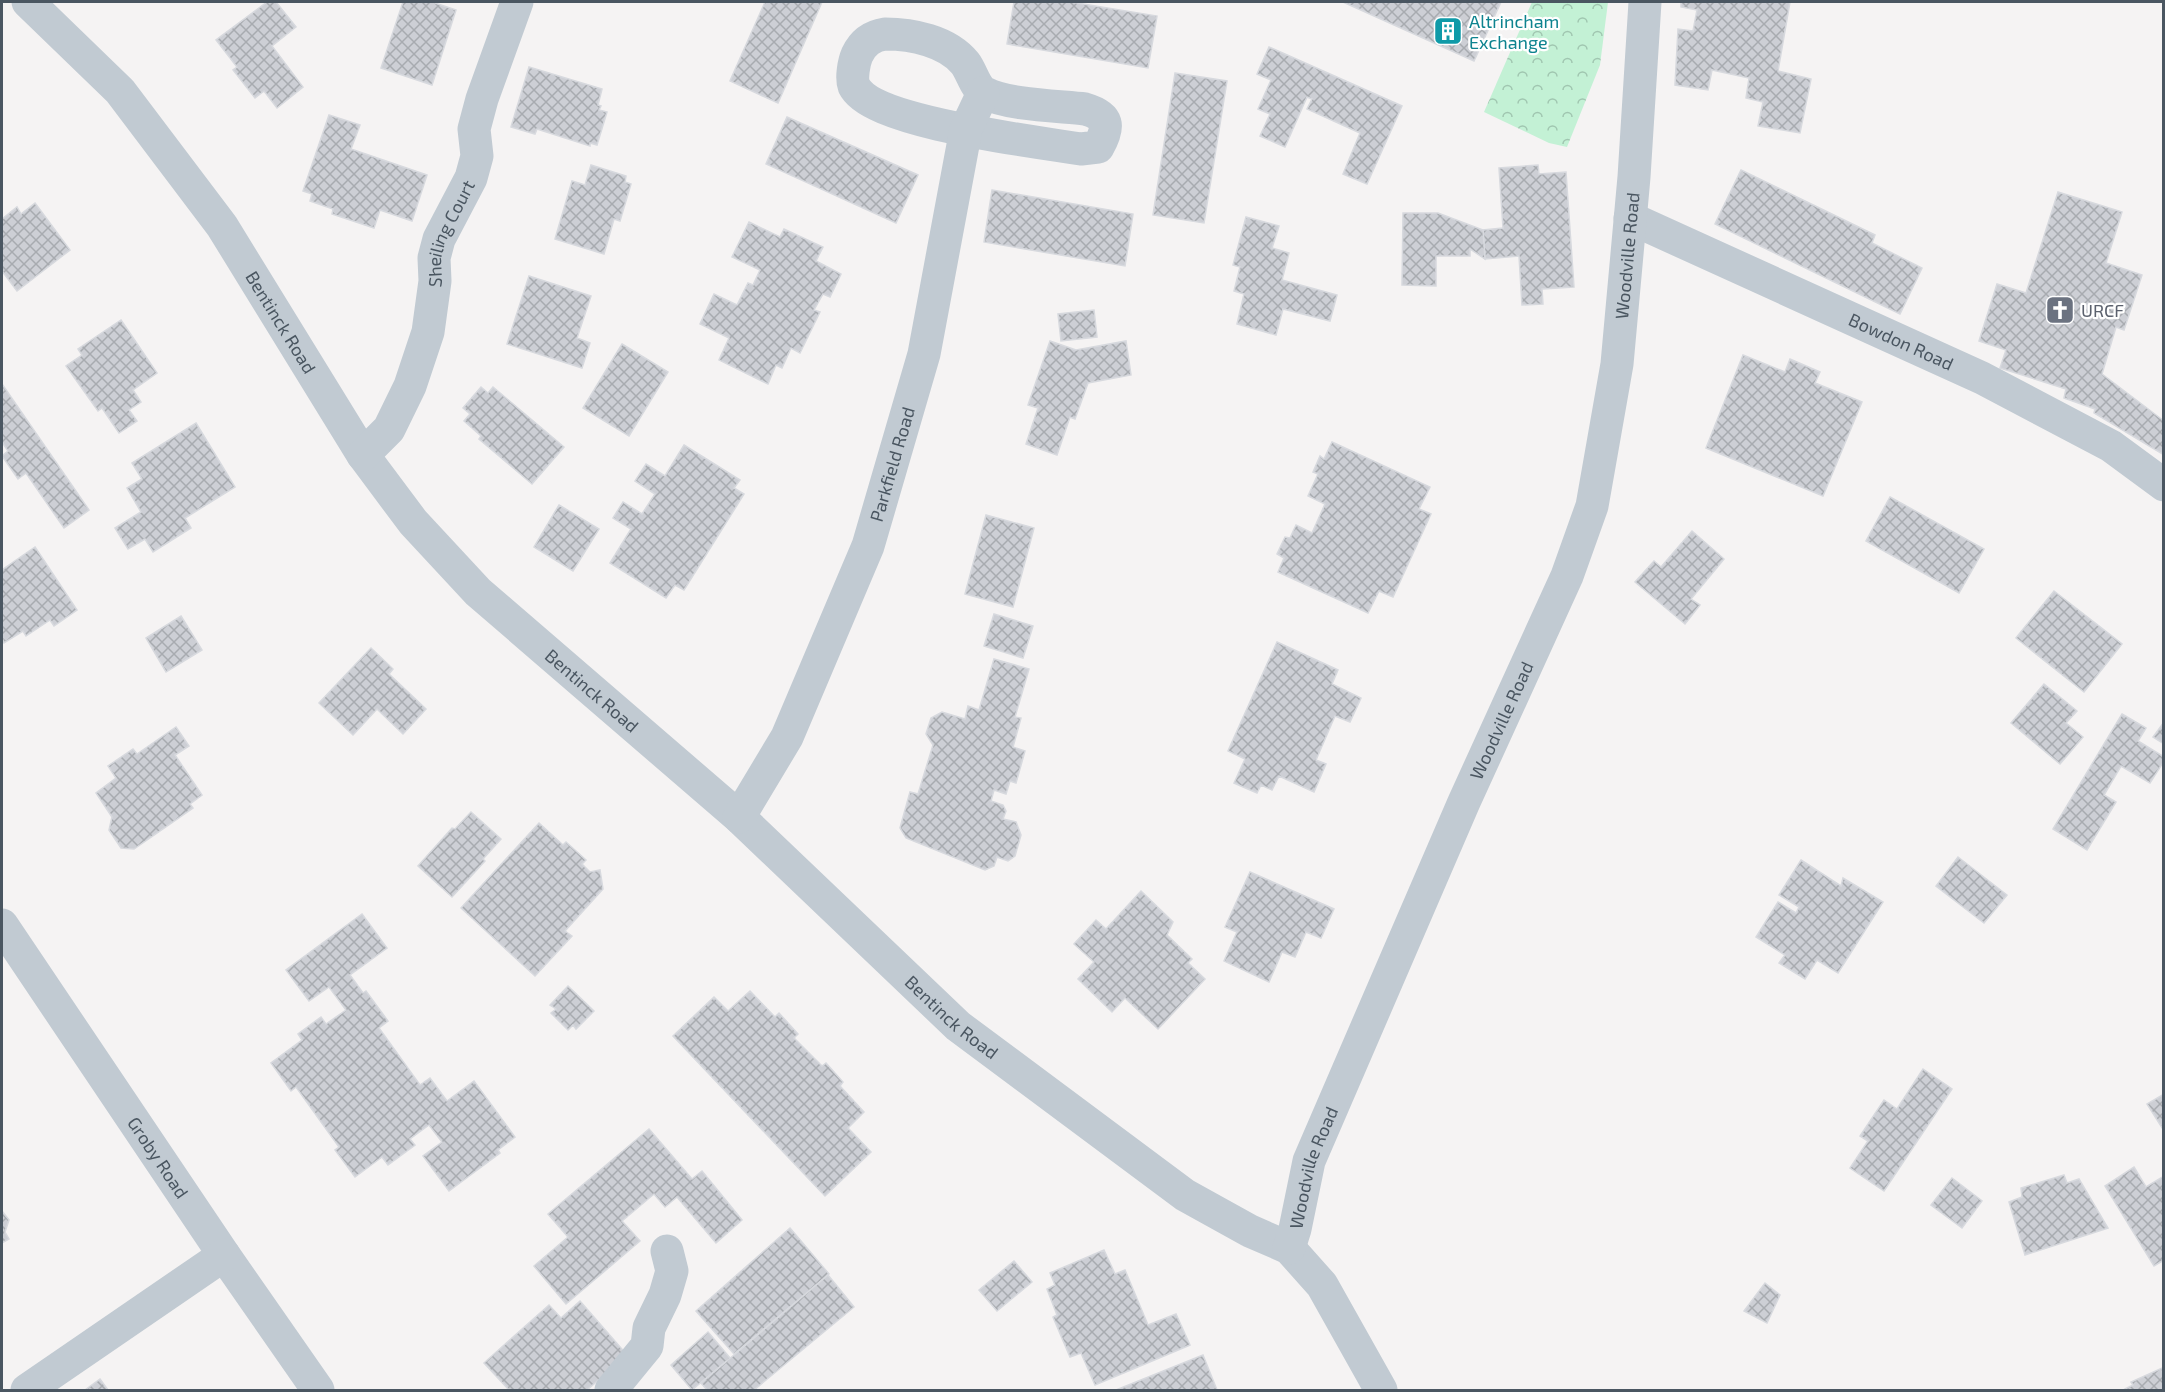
<svg xmlns="http://www.w3.org/2000/svg" width="2165" height="1392" font-family="'Exo 2',sans-serif">
<defs>
<pattern id="forest-crowns" width="20" height="18" patternUnits="userSpaceOnUse" patternTransform="scale(1.5)"><rect width="20" height="18" fill="#c3f1d5"/><path d="M2 6a3 3 0 1 1 6 0M12 15a3 3 0 1 1 6 0" fill="none" stroke="#a0c6b0"/></pattern>
<pattern id="building-cross-hatch" width="8" height="8" patternUnits="userSpaceOnUse" patternTransform="scale(1.5)"><rect width="8" height="8" fill="#cdcfd5"/><path d="M0 0l8 8M0 8l8-8" fill="none" stroke="#a8abb0"/></pattern>
</defs>
<rect width="100%" height="100%" fill="#f5f3f3"/>
<!-- forest -->
<path fill="url(#forest-crowns)" d="M1532,2H1608L1600,65L1567,147L1549,143L1484,112Z"/>
<!-- building -->
<g fill="url(#building-cross-hatch)" stroke="#d7d9de" stroke-width="1.5">
<path d="M267,2H276L296,27L272,46L303,87L277,108L264,91L255,98L233,70L237,67L216,40Z"/>
<path d="M403,2H436L435,3L456,10L432,85L381,68Z"/>
<path d="M765,2H822L778,103L730,81Z"/>
<path d="M1014,2H1071L1157,16L1148,68L1007,44Z"/>
<path d="M1343,2H1501L1474,61Z"/>
<path d="M1681,2H1790L1778,71L1811,79L1800,133L1758,126L1763,102L1746,98L1749,78L1712,70L1708,90L1675,85L1678,29L1693,31L1697,10L1681,7Z"/>
<path d="M1269,47L1402,106L1367,184L1343,174L1360,133L1307,109L1312,99L1307,97L1285,147L1260,136L1270,114L1258,109L1271,80L1257,74Z"/>
<path d="M529,67L602,89L598,105L601,106L599,110L607,112L597,145L590,143V146L537,129L535,134L511,127Z"/>
<path d="M1175,73L1227,81L1204,223L1153,215Z"/>
<path d="M329,115L360,125L351,149L427,175L412,221L380,210L374,228L332,214L333,209L310,201L312,194L303,191Z"/>
<path d="M787,117L918,175L896,223L766,164Z"/>
<path d="M591,165L626,176L625,182L631,184L620,221L614,219L604,254L555,239L572,181L585,185Z"/>
<path d="M1538,165L1539,174L1566,172L1574,287L1542,289L1543,304L1522,305L1519,256L1485,259L1483,230L1503,228L1499,168Z"/>
<path d="M1741,170L1875,235L1872,243L1922,268L1900,314L1715,224Z"/>
<path d="M992,190L1133,214L1125,266L984,242Z"/>
<path d="M2058,192L2122,212L2106,263L2142,275L2124,330L2116,327L2102,374L2164,421V455L2094,413L2095,409L2064,398L2066,389L2000,368L2006,350L1979,341L1997,284L2026,293Z"/>
<path d="M35,203L70,250L17,291L2,271V219L17,207L21,214Z"/>
<path d="M1403,213H1438L1483,230L1485,259L1470,249V256H1436V286L1402,285Z"/>
<path d="M1246,217L1279,226L1272,248L1289,253L1282,280L1337,295L1330,321L1283,309L1276,335L1237,324L1244,294L1234,291L1240,267L1233,265Z"/>
<path d="M749,222L780,237L784,229L823,247L816,261L841,274L830,297L823,294L814,310L820,312L800,353L791,348L782,368L776,365L768,384L719,360L729,338L700,324L714,294L737,305L748,283L753,285L760,270L732,257Z"/>
<path d="M529,276L591,296L577,338L590,343L582,368L507,344Z"/>
<path d="M1094,310L1097,337L1061,341L1058,314Z"/>
<path d="M121,320L157,373L133,390L141,402L129,410L137,421L119,433L102,408L98,411L66,366L82,355L78,349Z"/>
<path d="M1050,341L1076,350L1126,341L1131,375L1088,383L1075,419L1070,417L1057,455L1026,444L1038,408L1028,405Z"/>
<path d="M622,344L668,372L629,436L583,408Z"/>
<path d="M1743,355L1785,372L1790,359L1820,372L1815,383L1862,402L1823,496L1706,448Z"/>
<path d="M2,384L89,510L64,528L26,473L18,479L2,456L8,451L2,442Z"/>
<path d="M481,387L488,393L493,387L564,447L532,484L479,439L481,436L464,421L470,414L463,408Z"/>
<path d="M196,423L235,487L185,518L191,528L153,552L145,539L128,549L115,528L141,512L127,488L142,479L132,463Z"/>
<path d="M1332,442L1430,487L1419,509L1431,514L1393,597L1379,591L1368,613L1278,572L1284,558L1277,554L1285,537L1290,538L1296,525L1312,533L1325,504L1308,496L1318,474L1313,472L1320,456L1324,459Z"/>
<path d="M684,445L740,480L734,488L744,494L684,590L675,585L666,598L610,563L631,529L613,518L623,502L642,514L655,494L635,481L646,464L665,476Z"/>
<path d="M1890,497L1984,549L1959,593L1866,541Z"/>
<path d="M559,505L599,529L573,571L534,547Z"/>
<path d="M986,515L1034,528L1013,607L965,594Z"/>
<path d="M1692,531L1724,559L1691,599L1700,605L1685,624L1635,582L1654,561L1661,567Z"/>
<path d="M35,547L77,610L54,626L50,620L26,636L23,631L4,643L2,638V570Z"/>
<path d="M2054,591L2122,644L2084,692L2016,638Z"/>
<path d="M994,614L1033,626L1023,658L984,646Z"/>
<path d="M181,616L202,650L166,672L146,638Z"/>
<path d="M1277,642L1338,670L1332,684L1361,698L1350,722L1335,716L1316,760L1326,764L1314,792L1279,776L1272,790L1261,785L1257,793L1234,783L1245,759L1228,751Z"/>
<path d="M371,648L393,669L389,674L426,709L403,734L377,709L353,735L319,703Z"/>
<path d="M994,659L1029,669L1015,717L1021,718L1013,747L1025,751L1016,783L1010,781L1006,794L994,790L991,801L1003,805L1006,811L1003,819L1016,822L1021,835L1015,856L1008,861L997,857L994,866L985,870L906,838L900,828L910,792L918,794L933,745L926,734L931,718L942,712L965,719L968,706L979,710Z"/>
<path d="M2044,684L2077,711L2066,723L2083,737L2060,764L2011,723Z"/>
<path d="M2122,714L2146,728L2138,741L2164,757V761L2150,783L2121,766L2104,795L2116,802L2087,850L2053,829Z"/>
<path d="M2164,722V744L2153,737Z"/>
<path d="M176,727L189,746L175,755L202,795L190,804L193,808L134,849L121,848L109,830L112,817L96,793L116,778L108,766L133,749L137,754Z"/>
<path d="M471,812L501,839L483,859L485,861L452,897L418,866L452,828L455,829Z"/>
<path d="M539,823L563,845L566,842L586,860L582,864L590,872L600,870L603,889L565,931L572,936L535,976L461,908Z"/>
<path d="M1958,857L2007,895L1984,923L1936,886Z"/>
<path d="M1801,860L1841,886L1843,878L1883,902L1838,973L1817,960L1805,979L1779,963L1785,955L1756,937L1778,902L1796,913L1799,907L1779,895Z"/>
<path d="M1250,872L1334,909L1321,938L1306,932L1295,957L1282,952L1269,982L1224,961L1237,932L1225,927Z"/>
<path d="M1141,891L1173,922L1167,935L1192,959L1188,963L1205,979L1158,1029L1125,998L1112,1012L1078,979L1094,962L1074,944L1096,920L1106,929Z"/>
<path d="M362,914L387,948L350,975L363,993L366,991L388,1021L379,1028L420,1085L430,1078L447,1101L474,1081L515,1137L498,1150L500,1153L449,1191L423,1156L442,1142L429,1125L410,1139L415,1145L388,1165L382,1157L355,1177L335,1150L339,1147L296,1087L291,1091L271,1063L302,1040L298,1034L321,1017L326,1024L346,1010L329,987L309,1001L286,970Z"/>
<path d="M568,986L594,1011L576,1029L573,1025L568,1030L551,1013L556,1009L550,1005Z"/>
<path d="M750,991L775,1017L779,1013L798,1034L794,1038L822,1066L826,1063L843,1082L840,1086L864,1112L848,1128L871,1152L825,1196L673,1036L714,997L728,1011Z"/>
<path d="M1923,1069L1952,1089L1884,1191L1850,1168L1868,1141L1860,1136L1884,1100L1897,1109Z"/>
<path d="M2164,1094V1131L2147,1104Z"/>
<path d="M649,1129L692,1179L702,1171L742,1220L716,1243L677,1197L665,1207L654,1194L622,1221L640,1241L566,1304L534,1266L568,1237L548,1214Z"/>
<path d="M2134,1167L2146,1187L2164,1176V1260L2154,1266L2105,1186Z"/>
<path d="M2064,1175L2067,1183L2079,1179L2108,1228L2025,1255L2009,1202L2022,1197L2021,1188Z"/>
<path d="M1952,1178L1982,1201L1962,1228L1931,1205Z"/>
<path d="M2,1211L9,1220L5,1232L9,1239L2,1243Z"/>
<path d="M790,1228L829,1274L734,1354L696,1311Z"/>
<path d="M1104,1250L1115,1274L1125,1270L1148,1325L1176,1314L1190,1345L1095,1385L1081,1353L1070,1357L1053,1317L1057,1315L1047,1289L1055,1285L1050,1273Z"/>
<path d="M1014,1261L1032,1282L997,1311L979,1290Z"/>
<path d="M828,1275L854,1307L754,1390H707L701,1383Z"/>
<path d="M1765,1283L1780,1295L1767,1323L1744,1311Z"/>
<path d="M580,1301L627,1355L587,1390H509L484,1363L549,1305L561,1318Z"/>
<path d="M708,1332L730,1358L692,1390L671,1365Z"/>
<path d="M1203,1355L1217,1390H1116Z"/>
<path d="M2162,1368L2164,1390H2126L2125,1389L2133,1385L2131,1382Z"/>
<path d="M100,1379L108,1390H85Z"/>
</g>
<g fill="none" stroke-linecap="round" stroke-linejoin="round">
<!-- minor -->
<g stroke="#c1cad2" stroke-width="33">
<path id="s1" d="M28,2L120,91L222,226L363,455L413,522L478,592L739,817L958,1026L1185,1195L1250,1231L1289,1248L1322,1285L1381,1390"/>
<path d="M885,34C912,34 947,41 965,63C972,72 975,88 985,93C1007,105 1059,106 1085,109C1109,116 1110,126 1098,147L1081,149C1039,142 872,123 854,86C851,78 854,62 857,55C863,42 872,36 885,34Z"/>
<path id="s2" d="M1630,218L1982,378L2111,446L2164,485"/>
<path id="s3" d="M363,455L389,429L410,386L428,332L435,281L434,258L439,239L471,178L477,156L474,129L482,99L517,2"/>
<path id="s4" d="M739,817L787,737L868,546L924,354L966,129L983,93"/>
<path id="s5" d="M2,925L224,1255L318,1390"/>
<path id="s6" d="M1289,1248L1295,1229L1309,1161L1464,802L1567,576L1592,506L1617,364L1634,177L1645,2"/>
<path d="M27,1390L224,1255"/>
<path d="M611,1390L647,1346L649,1328L665,1295L672,1271L667,1251"/>
</g>
</g>
<!-- icons -->
<defs>
<g id="building-square" transform="scale(1.5)"><rect x="-9" y="-9" width="18" height="18" rx="4" fill="#0f9aa8" stroke="#fff"/><path d="M-4-6H4V6H1V3H-1V6H-4ZM-2.5-4.3h1.7v1.8h-1.7ZM.8-4.3h1.7v1.8H.8ZM-2.5-1h1.7V.8h-1.7ZM.8-1h1.7V.8H.8Z" fill="#fff"/></g>
<g id="church-square" transform="scale(1.5)"><rect x="-9" y="-9" width="18" height="18" rx="4" fill="#6b7280" stroke="#fff"/><path d="M-1.2-6h2.4v3.5h3.3v2.4h-3.3V6h-2.4V-.1h-3.3v-2.4h3.3Z" fill="#fff"/></g>
</defs>
<g fill-rule="evenodd">
<use href="#building-square" x="1448" y="31"/>
<use href="#church-square" x="2060" y="310"/>
</g>
<g text-anchor="middle" dominant-baseline="central" stroke-width="4.5" stroke-linejoin="round" paint-order="stroke">
<!-- culture labels -->
<g font-size="18" fill="#0d838f" stroke="#fff" text-anchor="start">
<text x="1469" y="21">Altrincham<tspan x="1469" dy="21">Exchange</tspan></text>
</g>
<!-- street labels -->
<g font-size="18" fill="#4a5661" stroke="#fff">
<text stroke="none"><textPath href="#s3" startOffset="244">Sheiling Court</textPath></text>
<text stroke="none"><textPath href="#s6" startOffset="1056">Woodville Road</textPath></text>
<text stroke="none"><textPath href="#s1" startOffset="410">Bentinck Road</textPath></text>
<text stroke="none"><textPath href="#s2" startOffset="298">Bowdon Road</textPath></text>
<text stroke="none"><textPath href="#s4" startOffset="386">Parkfield Road</textPath></text>
<text stroke="none"><textPath href="#s1" startOffset="896">Bentinck Road</textPath></text>
<text stroke="none"><textPath href="#s6" startOffset="570">Woodville Road</textPath></text>
<text stroke="none"><textPath href="#s1" startOffset="1382">Bentinck Road</textPath></text>
<text stroke="none"><textPath href="#s5" startOffset="280">Groby Road</textPath></text>
<text stroke="none"><textPath href="#s6" startOffset="84">Woodville Road</textPath></text>
</g>
<!-- worship labels -->
<g font-size="18" fill="#5b616d" stroke="#fff" text-anchor="start">
<text x="2081" y="310">URCF</text>
</g>
</g>
<!-- border -->
<rect width="2165" height="1392" fill="none" stroke="#4a5661" stroke-width="6"/>
</svg>
